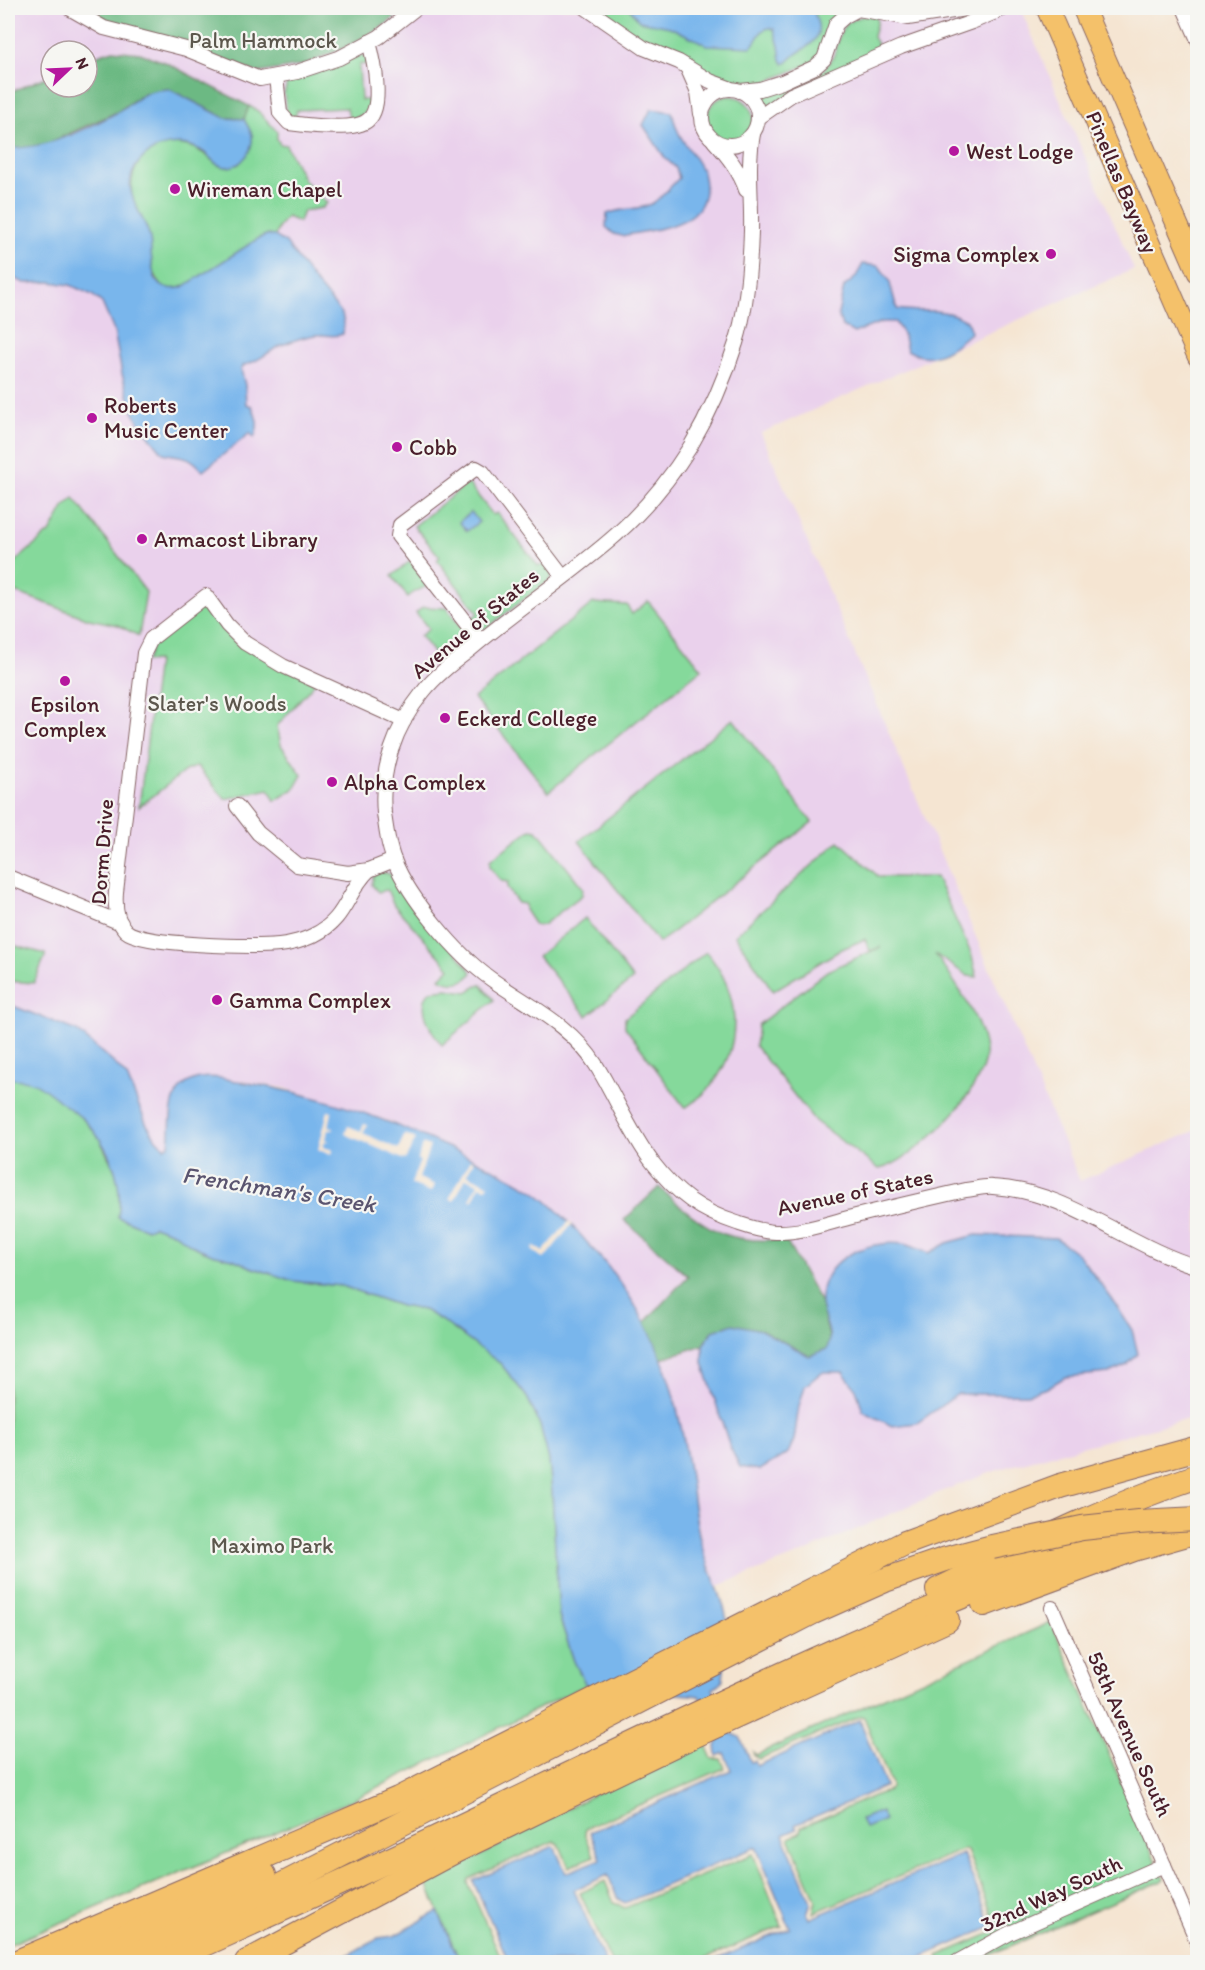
<svg xmlns="http://www.w3.org/2000/svg" width="1205" height="1970" font-family="Itim,sans-serif">
<rect width="100%" height="100%" fill="#f6f6f2"/>
<filter id="ink" filterUnits="userSpaceOnUse"><feTurbulence type="fractalNoise" baseFrequency=".0167" numOctaves="2"/><feDisplacementMap in="SourceGraphic" scale="12" xChannelSelector="R" yChannelSelector="G"/><feConvolveMatrix kernelMatrix="1 2 1 2 8 2 1 2 1" color-interpolation-filters="sRGB"/></filter>
<filter id="wash" filterUnits="userSpaceOnUse"><feTurbulence type="fractalNoise" baseFrequency=".008" numOctaves="4" result="noise"/><feDisplacementMap in="SourceGraphic" scale="24" xChannelSelector="R" yChannelSelector="G"/><feGaussianBlur stdDeviation="1.35" result="paint"/><feColorMatrix in="noise" values="0 0 0 0 0 0 0 0 0 0 0 0 0 0 0 0 0 1.4 0 .05"/><feComposite in="paint" operator="in"/></filter>
<g filter="url(#wash)">
<rect width="100%" height="100%" fill="#f5e5d2"/>
<!-- built -->
<path fill="#ead1ec" fill-rule="evenodd" d="M8,8H1020L1134,269L761,433L1080,1181L1197,1130V1416L1000,1469L945,1490L798,1555L718,1586L702,1547L688,1464L678,1419L637,1309L593,1249L554,1208L534,1192L474,1159L386,1120L285,1088L221,1078H203L192,1080L177,1092L170,1115L169,1145L164,1148L156,1139L146,1123L127,1077L116,1065L77,1031L8,1004ZM51,51H87V87H51Z"/>
<!-- green -->
<g fill="#85d99b" stroke="#687c63" stroke-width="1.5">
<path d="M596,8H847L814,62L761,84L735,85L713,78L668,49L622,27Z"/>
<path d="M864,16H875L877,21L873,37L881,51L764,108L758,98C763,94 769,94 775,92C791,87 813,80 825,68C845,50 828,24 864,16Z"/>
<path d="M364,55L369,61L367,64L359,65L361,100H370C368,113 362,118 349,119L347,108L297,110L295,119L287,113L284,94L287,83L358,56Z"/>
<circle cx="730" cy="119" r="23"/>
<path d="M249,106L258,111L277,131V139L280,144L286,145L304,180L327,203L322,208L303,211L299,222L287,217L280,225L275,236L266,235L259,238C240,250 193,289 173,289C162,289 160,284 156,276C155,273 152,271 151,268C147,257 152,243 148,232C145,225 140,219 137,212C126,188 131,161 155,149C171,141 189,144 203,153C212,158 214,166 226,167C230,167 235,165 239,164L252,135L244,119Z"/>
<path d="M468,483L493,515L497,513L538,566L550,564L553,574L550,580L485,629L478,628L471,619L478,613L437,560L440,557L414,526Z"/>
<path d="M74,498L146,592L139,636L118,625L89,619L18,593H8V568L51,531L65,506Z"/>
<path d="M410,561L428,585C421,590 414,591 408,597L392,576Z"/>
<path d="M648,601L702,669L548,792L474,698L593,603L627,605L632,614Z"/>
<path d="M210,604L227,626L315,683L277,726L281,745L302,775L294,789L275,801L269,789L225,799L197,766L185,771L139,807L157,661L146,662L154,643L197,607Z"/>
<path d="M423,607L447,608L467,637L464,648L442,664L420,636L429,629L416,613Z"/>
<path d="M733,719L812,822L659,943L579,841Z"/>
<path d="M531,829L537,830L583,888L582,895L543,925H535L525,910V904L518,903L507,888L508,882L501,881L490,867V860Z"/>
<path d="M839,841L879,877H936L971,953L977,977L968,976L935,954C954,981 982,1019 985,1051C989,1087 913,1163 879,1169L815,1121L755,1046L758,1025L827,971L881,947L870,951L865,939L842,949L773,991L735,935Z"/>
<path d="M380,872L390,874L397,880L472,972C467,984 450,985 440,978L450,968L394,905L387,890L378,892L372,885L373,876Z"/>
<path d="M585,918L633,979L587,1016L538,956Z"/>
<path d="M8,944L46,954L34,983L8,981Z"/>
<path d="M706,952C741,991 744,1047 710,1087C703,1096 693,1102 685,1108L625,1027V1018Z"/>
<path d="M481,984L494,1000L442,1045C431,1031 416,1007 430,991L447,989L467,992Z"/>
<path d="M8,1079H26L42,1085L83,1119L98,1136L118,1177L120,1206L125,1220L147,1229L154,1226L176,1234L191,1245L212,1254L233,1259L251,1267L293,1281L342,1286L401,1306L424,1310L444,1322L501,1364L527,1397L540,1425L549,1460L552,1492L559,1616L574,1661L586,1685L350,1801L8,1945Z"/>
<path d="M1051,1622L1164,1880L973,1962H941L938,1956L994,1932L997,1928L967,1851L964,1849L813,1913L816,1900L789,1838L800,1833L801,1827L888,1790L891,1788V1784L864,1717L861,1716L759,1759L754,1756L753,1752L756,1755Z"/>
<path d="M703,1738L712,1759H721L725,1768L586,1828L585,1834L594,1856L569,1867L559,1844L554,1841L469,1879L468,1883L503,1962H460L427,1884L673,1752Z"/>
<path d="M753,1854L782,1926L697,1962H611L580,1893L605,1881L614,1903L625,1908Z"/>
</g>
<!-- forest -->
<g fill="#6cb983" stroke="#5b6c57" stroke-width="1.5">
<path d="M81,8H408L376,31L346,47L304,65L258,73L107,22Z"/>
<path d="M113,50L140,53L167,63L249,106L244,119L225,118L169,89L144,93L117,112L51,142L25,149L8,148V93L46,77H51V87H87V63L98,55Z"/>
<path d="M659,1187C675,1202 704,1227 724,1234C743,1241 766,1241 785,1239L821,1303L830,1341L827,1349L809,1356L762,1330L713,1331L703,1345L661,1359L644,1323L688,1276L624,1220Z"/>
</g>
<!-- water -->
<g fill="#79b6ec" stroke="#626a8c" stroke-width="1.5">
<path d="M629,8H812C823,30 821,40 799,52C793,55 791,61 784,64L781,60L779,46L774,29C760,25 759,39 751,47L707,45L670,27L639,21Z"/>
<path d="M169,89L225,118L244,119C246,124 251,130 252,135C254,150 242,167 227,167C216,167 212,159 205,153C184,138 155,143 139,162C118,188 141,210 149,234C155,256 143,297 183,287L259,238L266,235L275,236L286,243L315,282L342,314L344,323L343,334C333,338 325,334 315,335C306,336 295,340 287,343C271,348 259,363 244,365L241,369L245,385L246,404L252,406C257,419 260,425 254,438L250,433L203,471C188,453 183,458 163,453L139,423L132,409L122,374L114,331L102,303L92,295L70,285L50,282L25,283L8,276V148C46,149 83,131 116,113C138,100 141,90 169,89Z"/>
<path d="M651,109L672,112C673,117 675,124 677,129C683,145 698,158 703,173C717,227 658,228 622,236L614,234L606,227L607,214C620,209 632,210 646,206C658,203 670,187 679,178L676,168L665,158L643,125Z"/>
<path d="M863,264L879,266L889,280L897,309C924,314 939,305 967,321L971,332C958,344 940,359 922,356C917,356 912,352 907,350L903,334L895,322H882L854,333L842,326L838,314L844,287L855,278Z"/>
<path d="M471,512L479,522L467,531L459,522Z"/>
<path d="M8,1004L77,1031L116,1065L127,1077L146,1123L156,1139L164,1147L169,1145C172,1121 166,1091 193,1080C207,1074 227,1079 241,1082C317,1093 387,1119 456,1151C482,1163 511,1176 535,1192C556,1207 574,1227 591,1247C617,1275 640,1310 656,1345C671,1379 682,1427 688,1464C693,1491 694,1520 702,1546C709,1572 723,1594 727,1621C730,1637 724,1663 723,1680L713,1689L731,1733L740,1737L751,1762L755,1761L757,1766L860,1720L886,1786L795,1825L797,1829L783,1835L811,1902L807,1914L809,1919L963,1854L992,1927L910,1962H710L790,1928L756,1847L625,1903L618,1899L608,1875L574,1890L605,1962H509L473,1881L554,1846L566,1873L601,1859L590,1832L731,1770L724,1753L717,1756L716,1746L720,1738L700,1696L586,1685L574,1661L559,1616L552,1492L549,1460L540,1425L527,1397L501,1364L444,1322L424,1310L401,1306L342,1286L293,1281L251,1267L233,1259L212,1254L191,1245L176,1234L154,1226L147,1229L118,1217C124,1181 109,1144 83,1119C76,1113 68,1108 61,1102C39,1085 37,1079 8,1079Z"/>
<path d="M976,1235L1056,1238L1079,1255L1112,1299L1132,1330L1138,1354L1127,1365L1109,1373L1065,1377L1047,1388L1027,1394H958L917,1423L892,1426L863,1411L856,1389L843,1372H822L805,1386L799,1406L794,1440L788,1453L760,1470L740,1467L730,1447L703,1363V1345L713,1331L733,1324L761,1330L809,1356L827,1349C834,1333 823,1320 821,1304C818,1261 865,1239 903,1244C911,1246 921,1250 929,1253L947,1243Z"/>
<path d="M881,1811L885,1820L865,1828L861,1819Z"/>
<path d="M438,1911L460,1962H335L378,1938L394,1936Z"/>
</g>
<!-- pier -->
<g fill="#f5e5d2">
<path d="M328,1111L332,1112L329,1126L334,1128V1130L328,1129L326,1139L330,1142L325,1141L323,1147L333,1150L332,1154L318,1150Z"/>
<path d="M364,1124L367,1125L363,1133L398,1149L405,1134L416,1139L405,1160L345,1134L348,1126L361,1131Z"/>
<path d="M422,1144L430,1146L419,1178L435,1185L431,1192L411,1184L420,1161L418,1160Z"/>
<path d="M471,1159L474,1161L467,1174L489,1185L486,1188L480,1186L472,1201L470,1199L478,1184L466,1178L454,1201L449,1199Z"/>
<path d="M569,1221L572,1224L544,1259L532,1250L534,1246L543,1252Z"/>
</g>
</g>
<g filter="url(#ink)">
<g fill="none" stroke-linecap="round" stroke-linejoin="round">
<!-- street casing -->
<g stroke="#866465" stroke-width="16">
<g id="street">
<path d="M69,8L104,28L186,49L260,79L297,72L339,58L379,37L416,8"/>
<path d="M586,8L644,48L679,62L710,81L729,88"/>
<path d="M1184,8L1198,40"/>
<path d="M687,67L698,92L701,114"/>
<path d="M276,77L280,113L289,123C306,125 355,132 368,120C384,107 374,60 369,42"/>
<circle cx="730" cy="117" r="28"/>
<path d="M740,91L760,89L782,82L815,67L824,59L836,24L845,16L858,9L908,18L972,8"/>
<path d="M758,118L791,95L901,47L972,22L1005,8"/>
<path d="M753,134C747,166 752,198 751,231C750,265 746,311 736,343C725,378 709,415 690,447C670,479 645,509 617,534C571,575 518,609 471,649C454,662 436,675 423,692C395,727 380,769 384,813C386,829 388,845 394,860C409,898 457,955 491,979C529,1006 570,1024 596,1065C616,1097 630,1133 653,1163C677,1194 700,1211 737,1223C749,1227 763,1232 776,1232C800,1233 825,1224 848,1218C887,1208 926,1199 966,1190C975,1189 984,1186 993,1187C1070,1191 1126,1246 1198,1267"/>
<path d="M714,141C728,156 740,171 746,190"/>
<path d="M480,641L398,536L400,525L476,468L483,472L563,577"/>
<path d="M237,806L258,833L297,865L348,873L369,870L394,860"/>
<path d="M369,870C346,892 347,919 314,935C305,940 290,944 279,945C254,947 143,946 126,931C116,921 115,905 116,892L144,653L151,639L206,596L227,625L245,643L283,666L404,721"/>
<path d="M8,877L121,923"/>
<path d="M1052,1608L1198,1943"/>
<path d="M957,1962L1010,1933L1164,1865"/>
</g>
</g>
<!-- primary casing -->
<g stroke="#866465" stroke-width="23">
<g id="primary">
<path d="M1047,8L1198,356"/>
<path d="M1083,8L1198,272"/>
</g>
</g>
<!-- highway casing -->
<g stroke="#866465" stroke-width="26">
<g id="highway">
<path d="M938,1590C1023,1549 1108,1506 1198,1476"/>
<path d="M984,1604L1134,1549L1198,1531"/>
<path d="M17,1962L398,1799L905,1543L1060,1486L1198,1448"/>
<path d="M65,1962L264,1875"/>
<path d="M119,1962L247,1903L813,1612L885,1580L946,1559L992,1547"/>
<path d="M165,1962C254,1922 343,1882 430,1841C666,1729 900,1611 1147,1526"/>
<path d="M247,1962L455,1851L680,1742L947,1620"/>
</g>
</g>
<!-- street -->
<use href="#street" stroke="#fff" stroke-width="14"/>
<!-- primary -->
<use href="#primary" stroke="#f4c16a" stroke-width="21"/>
<!-- highway -->
<use href="#highway" stroke="#f4c16a" stroke-width="24"/>
<!-- highway-bridge casing -->
<g stroke="#866465" stroke-width="26" stroke-linecap="butt">
<path id="highway-bridge" d="M992,1547L1082,1528L1138,1522L1198,1519"/>
</g>
<!-- highway-bridge -->
<use href="#highway-bridge" stroke="#f4c16a" stroke-width="24"/>
</g>
</g>
<!-- markers -->
<g fill="#b5179e" stroke="#f6f6f2" stroke-width="2">
<circle cx="954" cy="151" r="6"/>
<circle cx="175" cy="189" r="6"/>
<circle cx="1051" cy="254" r="6"/>
<circle cx="92" cy="418" r="6"/>
<circle cx="397" cy="447" r="6"/>
<circle cx="142" cy="539" r="6"/>
<circle cx="65" cy="681" r="6"/>
<circle cx="445" cy="718" r="6"/>
<circle cx="332" cy="782" r="6"/>
<circle cx="217" cy="1000" r="6"/>
</g>
<g text-anchor="middle" dominant-baseline="central" stroke-width="4.5" stroke-linejoin="round" paint-order="stroke">
<!-- park labels -->
<g font-size="22" fill="#5c574d" stroke="#f6f6f2">
<text x="263" y="40">Palm Hammock</text>
<text x="217" y="703">Slater's Woods</text>
<text x="272" y="1545">Maximo Park</text>
</g>
<!-- poi labels -->
<g font-size="22" fill="#4a1f2b" stroke="#f6f6f2" text-anchor="start">
<text x="966" y="151">West Lodge</text>
<text x="187" y="189">Wireman Chapel</text>
<text x="1039" y="254" text-anchor="end">Sigma Complex</text>
<text x="104" y="405">Roberts<tspan x="104" dy="25">Music Center</tspan></text>
<text x="409" y="447">Cobb</text>
<text x="154" y="539">Armacost Library</text>
<text x="65" y="704" text-anchor="middle">Epsilon<tspan x="65" dy="25">Complex</tspan></text>
<text x="457" y="718">Eckerd College</text>
<text x="344" y="782">Alpha Complex</text>
<text x="229" y="1000">Gamma Complex</text>
</g>
<!-- street labels -->
<g font-size="22" fill="#4a1f2b" stroke="#f6f6f2">
<text transform="translate(1122 182) rotate(67)">Pinellas Bayway</text>
<text transform="translate(475 623) rotate(-40)">Avenue of States</text>
<text transform="translate(102 852) rotate(-86)">Dorm Drive</text>
<text transform="translate(855 1192) rotate(-12)">Avenue of States</text>
<text transform="translate(1130 1734) rotate(66)">58th Avenue South</text>
<text transform="translate(1051 1894) rotate(-25)">32nd Way South</text>
</g>
<!-- water labels -->
<g font-size="24" font-style="italic" fill="#5a546f" stroke="#f6f6f2">
<text transform="translate(279 1189) rotate(9)">Frenchman's Creek</text>
</g>
</g>
<!-- margin -->
<rect width="1205" height="1970" fill="none" stroke="#f6f6f2" stroke-width="30"/>
<!-- north arrow -->
<g transform="translate(69 69) rotate(67)"><circle r="28" fill="#f6f6f2" stroke="#b1a0a2" stroke-width="1.5"/>
<path d="M0-4.5L10 22L0 15L-10 22Z" fill="#b5179e"/>
<text y="-9" font-size="16" font-weight="bold" text-anchor="middle" fill="#4a1f2b">N</text>
</g>
</svg>
